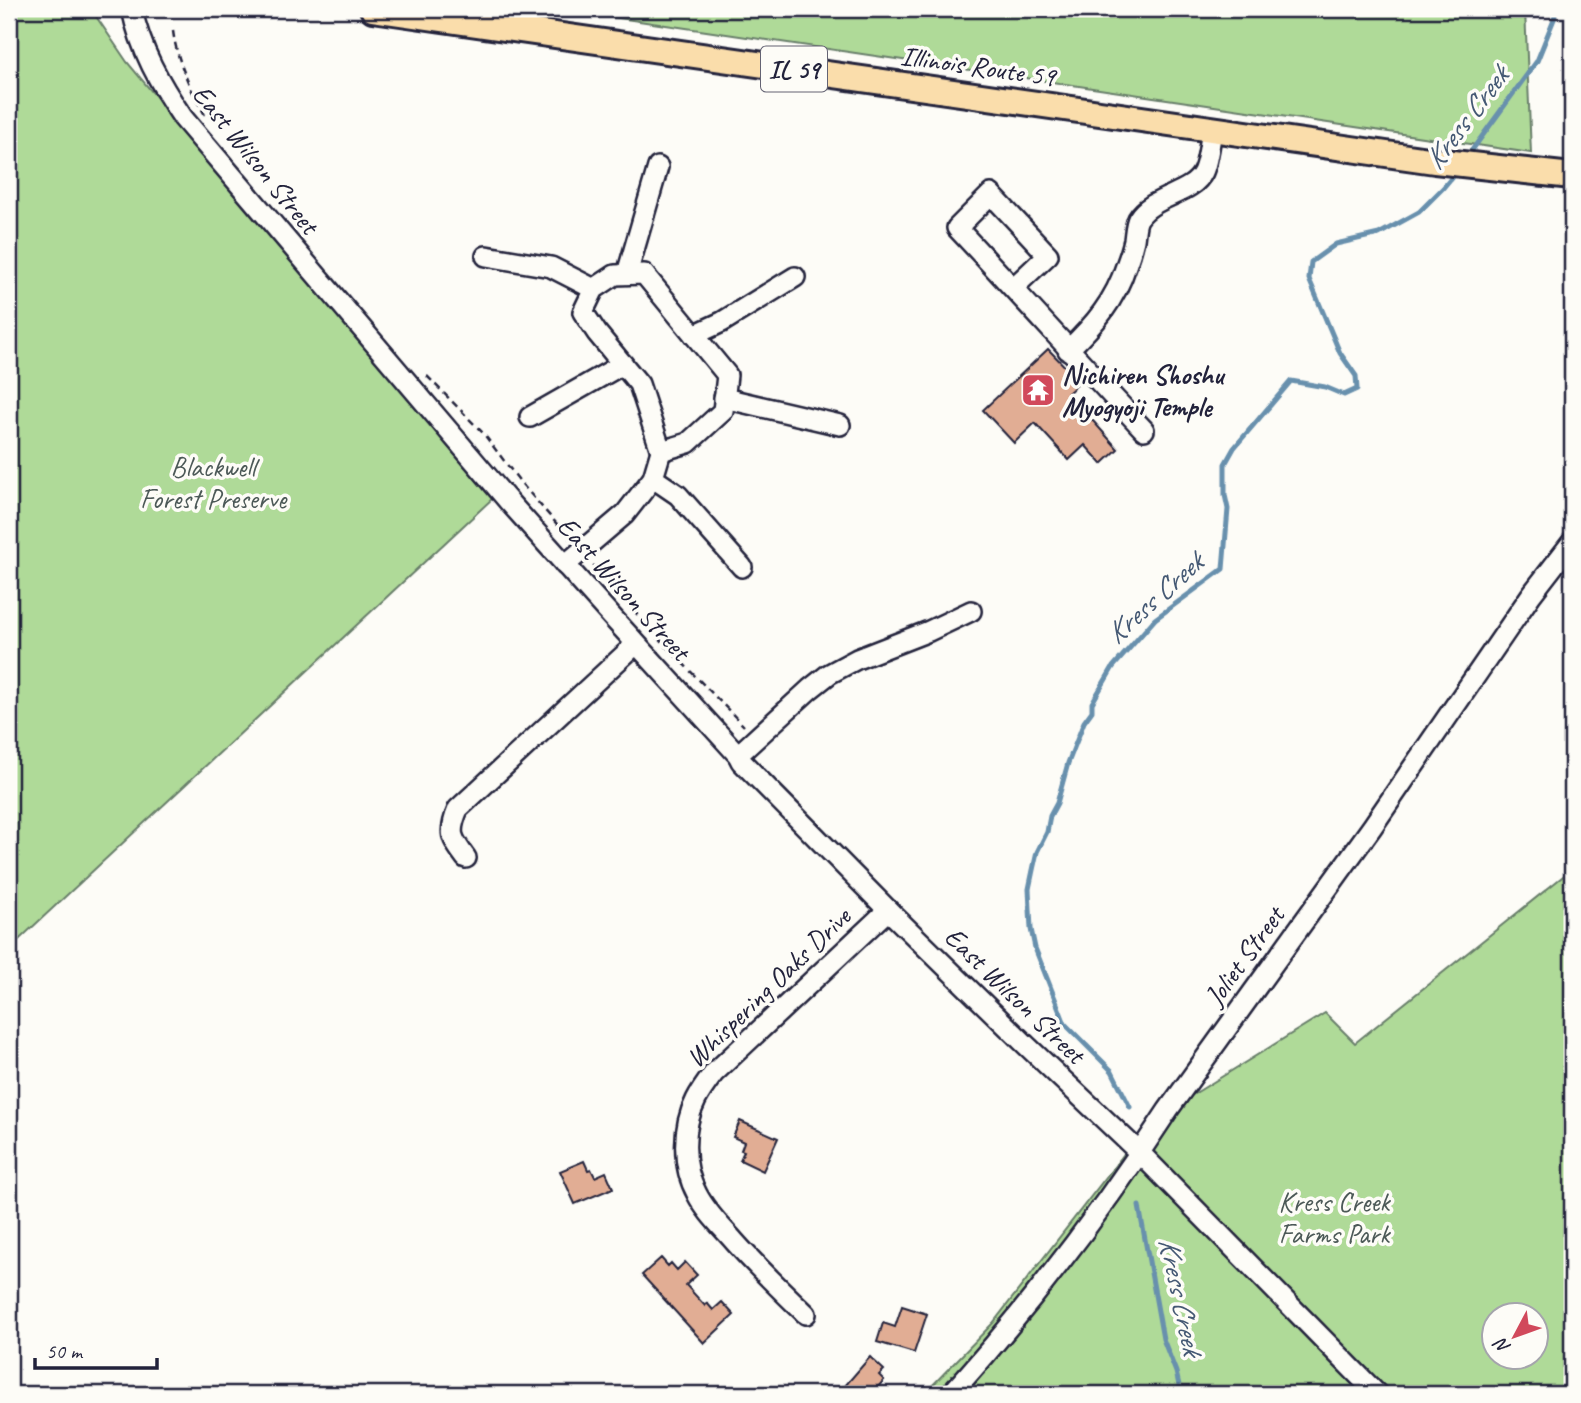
<svg xmlns="http://www.w3.org/2000/svg" width="1581" height="1403" font-family="Caveat,sans-serif">
<rect width="100%" height="100%" fill="#fdfcf7"/>
<filter id="ink" filterUnits="userSpaceOnUse"><feTurbulence type="fractalNoise" baseFrequency=".0143" numOctaves="2"/><feDisplacementMap in="SourceGraphic" scale="14" xChannelSelector="R" yChannelSelector="G"/><feConvolveMatrix kernelMatrix="1 2 1 2 8 2 1 2 1" color-interpolation-filters="sRGB"/></filter>
<g filter="url(#ink)">
<!-- green -->
<g fill="#afda98" stroke="#687e6a" stroke-width="2" fill-rule="evenodd">
<path d="M9,9H91L127,62L492,499L9,949Z"/>
<path d="M558,9H1525L1531,153Z"/>
<path d="M1572,869V1394H924L993,1323L1124,1154L1168,1110L1325,1013L1355,1043ZM1494,1316H1536V1358H1494Z"/>
</g>
<g fill="none" stroke-linecap="round" stroke-linejoin="round">
<!-- stream -->
<g stroke="#6890ad" stroke-width="5">
<path d="M1467,157L1537,61L1554,19L1556,9"/>
<path d="M1130,1107L1112,1071L1065,1024L1035,948L1031,929L1029,889L1033,870L1037,852L1047,832L1050,816L1057,803L1068,763L1084,722L1092,711V703L1113,667L1155,619L1223,569L1228,509L1225,495V464L1234,448L1291,381L1325,387L1344,395L1357,389L1356,376L1340,353L1309,279L1311,262L1336,244L1379,234L1419,212L1443,188L1457,171"/>
<path d="M1139,1206L1163,1339L1176,1372L1181,1394"/>
</g>
</g>
<!-- building -->
<g fill="#e1ad94" stroke="#22223b" stroke-width="2">
<path d="M1048,349L1080,382L1068,393L1118,449L1102,464L1085,445L1069,460L1035,423L1014,443L983,410Z"/>
<path d="M740,1121L778,1138L763,1171L740,1160L744,1151L741,1150L744,1142L733,1137Z"/>
<path d="M584,1161L588,1170L591,1169L595,1177L606,1172L613,1188L575,1204L560,1171Z"/>
<path d="M661,1258L668,1266L671,1263L677,1270L685,1262L697,1275L686,1285L705,1306L707,1303L713,1310L722,1302L734,1315L704,1343L642,1275Z"/>
<path d="M902,1306L927,1314L914,1353L877,1342L883,1323L895,1327Z"/>
<path d="M870,1357L884,1370L879,1375L884,1380L872,1394H838Z"/>
</g>
<g fill="none" stroke-linecap="round" stroke-linejoin="round">
<!-- minor casing -->
<g stroke="#22223b" stroke-width="24">
<g id="minor">
<path d="M132,9C140,49 160,84 183,118L510,503L613,618L738,755L741,761L888,910L1026,1045L1140,1153L1377,1394"/>
<path d="M486,256L551,267L594,289"/>
<path d="M627,274L658,167"/>
<path d="M644,274L727,375L723,411L688,443L661,451L639,384L597,333L583,312L594,289L615,275Z"/>
<path d="M1013,288L1048,255L991,194L957,228C1020,295 1081,363 1144,430"/>
<path d="M694,335L722,322L795,277"/>
<path d="M1068,350C1094,325 1115,301 1126,266C1129,258 1132,249 1134,240C1135,234 1135,225 1138,219C1153,195 1192,195 1203,172C1208,161 1210,142 1212,129"/>
<path d="M724,398L840,425"/>
<path d="M530,417L623,364"/>
<path d="M653,478L678,495L742,567"/>
<path d="M565,565L625,514L653,478L661,451"/>
<path d="M738,755L810,689L829,674L857,659L929,631L971,611"/>
<path d="M466,858C451,838 448,833 458,809L636,644"/>
<path d="M806,1314C781,1290 757,1267 734,1241C721,1226 706,1212 697,1194C682,1167 682,1127 696,1100C701,1090 708,1081 714,1073L888,910"/>
<path d="M951,1394C1030,1306 1103,1210 1168,1110L1372,827L1531,595L1572,542"/>
</g>
</g>
<!-- major casing -->
<g stroke="#22223b" stroke-width="30">
<path id="major" d="M373,9L1435,161L1572,176"/>
</g>
<!-- path -->
<g stroke="#22223b" stroke-width="2.5" stroke-dasharray="7 5" stroke-linecap="butt">
<path d="M173,31C177,61 190,89 205,115"/>
<path d="M427,376L483,433L521,483L570,539"/>
<path d="M593,565L662,642L744,726"/>
</g>
<!-- minor -->
<use href="#minor" stroke="#fdfcf7" stroke-width="19"/>
<!-- major -->
<use href="#major" stroke="#faddab" stroke-width="24"/>
</g>
</g>
<!-- icons -->
<defs>
<g id="temple-square" transform="scale(1.75)"><rect x="-9" y="-9" width="18" height="18" rx="4" fill="#d1495b" stroke="#fdfcf7"/><path d="M0-6L5-2H3V0L6.5 2.5H4V6H1.5V3h-3V6H-4V2.5H-6.5L-3 0V-2H-5Z" fill="#fff"/></g>
</defs>
<g fill-rule="evenodd">
<use href="#temple-square" x="1038" y="390"/>
</g>
<g text-anchor="middle" dominant-baseline="central" stroke-width="7" stroke-linejoin="round" paint-order="stroke">
<!-- shield labels -->
<rect fill="#fdfcf7" stroke="#646373" stroke-width="2" x="761" y="46.5" width="66" height="45" rx="5"/>
<g font-size="26" font-weight="bold" fill="#22223b">
<text x="794" y="69">IL 59</text>
</g>
<!-- street labels -->
<g font-size="28" fill="#22223b" stroke="#fdfcf7">
<text transform="translate(978 66) rotate(8)">Illinois Route 59</text>
<text transform="translate(256 159) rotate(51)">East Wilson Street</text>
<text transform="translate(624 588) rotate(48)">East Wilson Street</text>
<text transform="translate(1244 956) rotate(-54)">Joliet Street</text>
<text transform="translate(768 987) rotate(-44)">Whispering Oaks Drive</text>
<text transform="translate(1015 995) rotate(44)">East Wilson Street</text>
</g>
<!-- poi labels -->
<g font-size="28" font-weight="bold" fill="#22223b" stroke="#fdfcf7" text-anchor="start">
<text x="1062" y="374">Nichiren Shoshu<tspan x="1062" dy="32">Myogyoji Temple</tspan></text>
</g>
<!-- park labels -->
<g font-size="28" fill="#4c5957" stroke="#fdfcf7">
<text x="213" y="466">Blackwell<tspan x="213" dy="32">Forest Preserve</tspan></text>
<text x="1334" y="1201">Kress Creek<tspan x="1334" dy="32">Farms Park</tspan></text>
</g>
<!-- water labels -->
<g font-size="30" font-style="italic" fill="#455974" stroke="#fdfcf7">
<text transform="translate(1466 118) rotate(-53)">Kress Creek</text>
<text transform="translate(1154 598) rotate(-42)">Kress Creek</text>
<text transform="translate(1181 1296) rotate(78)">Kress Creek</text>
</g>
</g>
<!-- margin -->
<rect width="1581" height="1403" fill="none" stroke="#fdfcf7" stroke-width="35"/>
<rect x="18" y="18" width="1546" height="1368" fill="none" stroke="#22223b" stroke-width="2.5" filter="url(#ink)"/>
<!-- north arrow -->
<g transform="translate(1515 1336) rotate(229)"><circle r="33" fill="#fdfcf7" stroke="#a5a5ac" stroke-width="2"/>
<path d="M0-5L12 26L0 18L-12 26Z" fill="#d1495b"/>
<text y="-10" font-size="19" font-weight="bold" text-anchor="middle" fill="#22223b">N</text>
</g>
<!-- scale -->
<path d="M35 1358v10h122v-10" fill="none" stroke="#22223b" stroke-width="3.5"/>
<text x="46" y="1358" font-size="21" fill="#22223b" stroke="#fdfcf7" stroke-width="5" paint-order="stroke">50 m</text>
</svg>
